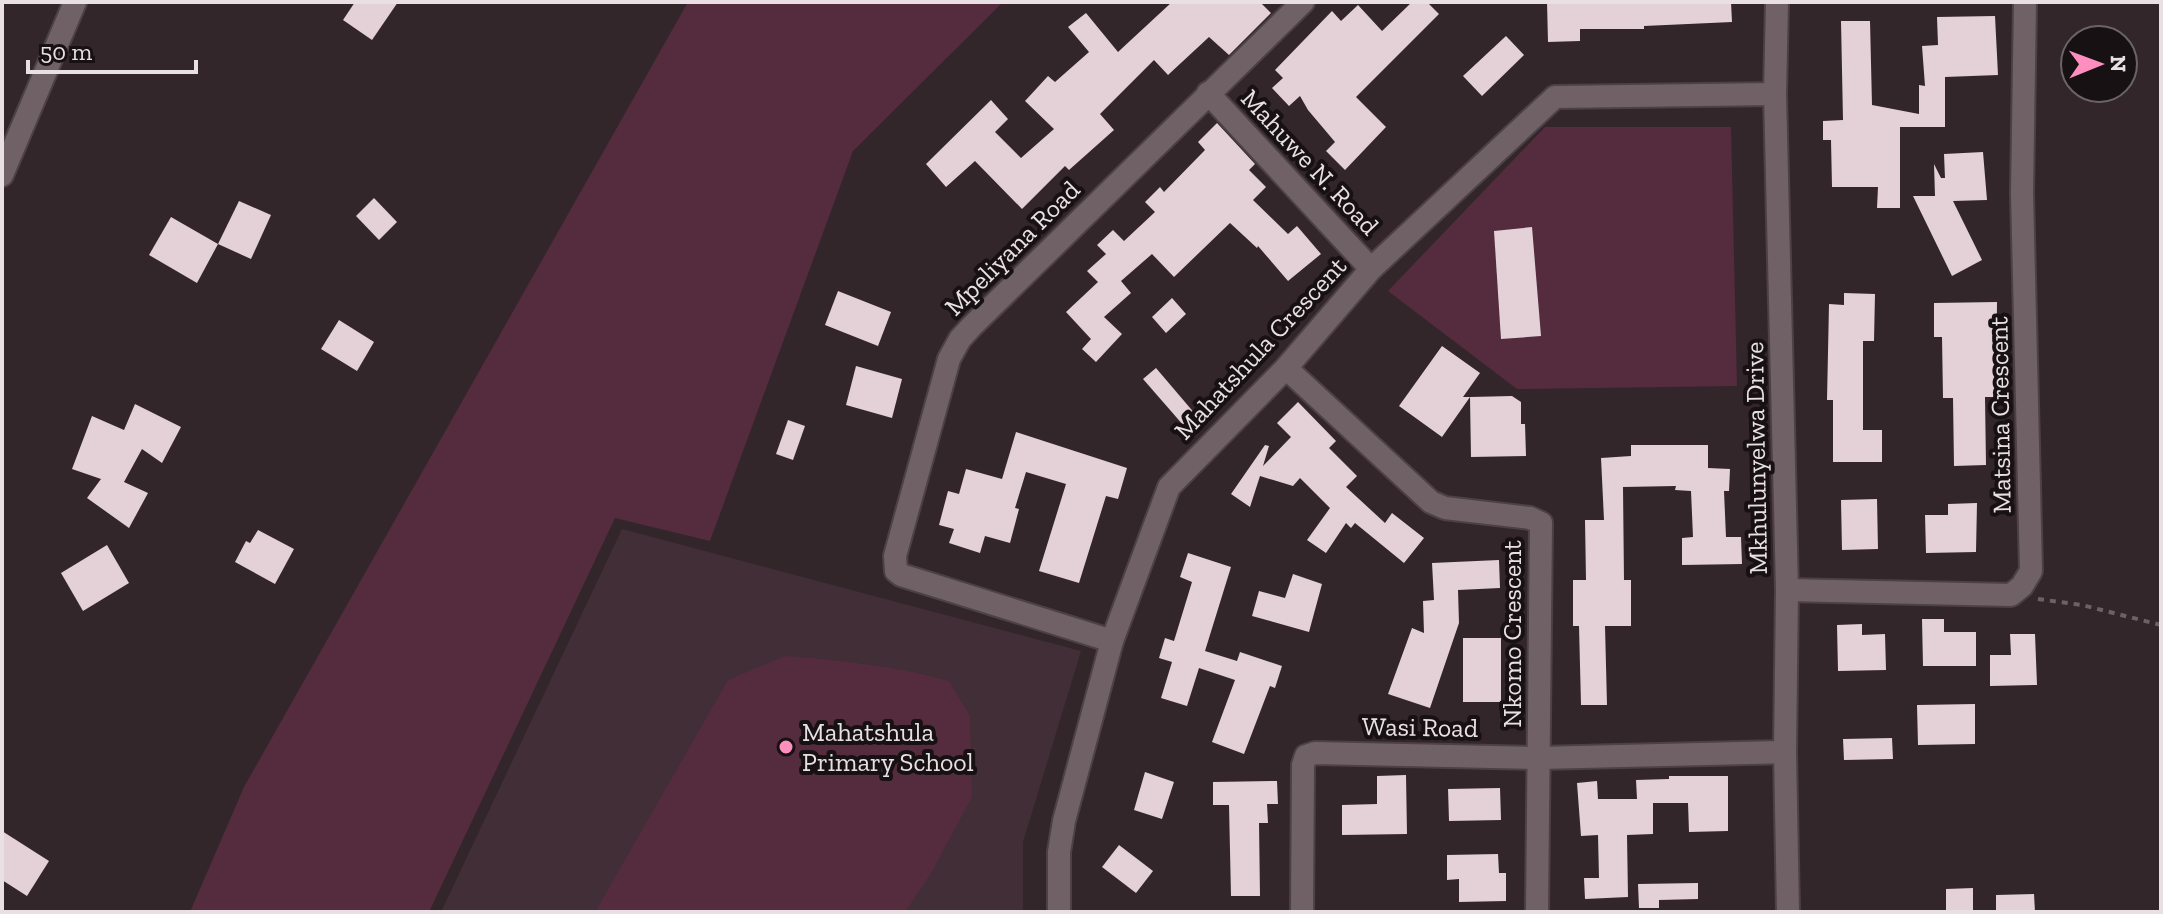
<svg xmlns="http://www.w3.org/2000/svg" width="2163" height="914" font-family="'Zilla Slab',serif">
<rect width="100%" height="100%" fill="#33262b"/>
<!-- built -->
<path fill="#412e36" d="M622,529L1081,651L1023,842V912H441Z"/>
<!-- green -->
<g fill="#542c3d">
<path d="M688,2H1003L853,151L710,541L615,518L429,912H190L244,787Z"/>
<path d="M1545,127H1731L1737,386L1517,389L1388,291Z"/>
<path d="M785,656C841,660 895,666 949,681L970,716L972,797L930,875L905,912H595L728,680Z"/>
</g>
<!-- building -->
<g fill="#e3d1d7">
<path d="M355,2H398L372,40L343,20Z"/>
<path d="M1172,2H1260L1271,13L1229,55L1209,37L1168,75L1154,60L1100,114L1114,130L1069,170L1065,166L1022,209L975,161L946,187L926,164L991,100L1008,119L995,132L1021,158L1054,129L1025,101L1048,76L1055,82L1089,52L1068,27L1086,13L1118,52Z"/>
<path d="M1412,2H1427L1439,14L1356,97L1386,127L1345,170L1326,151L1335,142L1308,110L1300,96L1289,106L1272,88L1283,78L1275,70L1332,11L1341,21L1358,5L1382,31Z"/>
<path d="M1547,2L1665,4L1664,2H1731L1732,22L1644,26V29H1580V41L1548,42Z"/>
<path d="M1995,16L1998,75L1945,77V127H1900V208H1877L1878,187H1832L1831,140H1823V121L1843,120L1841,21H1870L1872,105L1919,114V85L1925,86L1922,46L1938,45L1937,17Z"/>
<path d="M1506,36L1524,55L1482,96L1463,76Z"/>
<path d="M1217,123L1255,164L1249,170L1266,187L1253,200L1288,234L1297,226L1321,254L1288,281L1258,246L1257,248L1230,223L1174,277L1152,254L1121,281L1131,293L1104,317L1122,334L1096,362L1082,349L1091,339L1066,312L1098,282L1087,271L1106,254L1097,245L1113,230L1124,241L1155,212L1145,202L1160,187L1164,192L1205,150L1198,142Z"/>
<path d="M1983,152L1987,200L1953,201L1982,260L1952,276L1913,196H1935L1934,164L1941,178H1945L1944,154Z"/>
<path d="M374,198L397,222L379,240L356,216Z"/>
<path d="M239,201L271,215L251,259L218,244Z"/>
<path d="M171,217L218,244L197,283L149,255Z"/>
<path d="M1532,227L1541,336L1501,339L1494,231Z"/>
<path d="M838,291L891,312L878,346L825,325Z"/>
<path d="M1844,293L1875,294L1874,341H1863V430H1882V462H1833V400H1827L1829,304L1844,305Z"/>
<path d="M1172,298L1186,314L1166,333L1152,317Z"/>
<path d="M1997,302L1996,397H1985L1986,465L1954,466L1953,398H1943L1942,337H1934V303Z"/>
<path d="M339,320L374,342L357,371L321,349Z"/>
<path d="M1442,346L1480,373L1463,397H1470L1442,437L1399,406Z"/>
<path d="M856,366L902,379L892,418L846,405Z"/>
<path d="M1156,368L1196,415L1184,426L1143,379Z"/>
<path d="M1512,396L1521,402V424H1525L1526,456L1471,457L1470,397Z"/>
<path d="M1298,402L1336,441L1329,448L1357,476L1346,487L1385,523L1392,513L1424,538L1404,563L1355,523L1351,528L1346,523L1326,553L1307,540L1330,508L1300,478L1293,486L1260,476L1250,507L1231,494L1265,445L1269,446L1263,466L1291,437L1277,423Z"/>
<path d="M135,404L181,427L162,463L142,449L124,482L148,493L129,528L87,498L101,479L72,469L92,416L124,430Z"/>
<path d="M788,420L805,426L793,460L776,454Z"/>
<path d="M1016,432L1127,468L1118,499L1106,496L1079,583L1039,571L1066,484L1026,472L1015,508L1019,509L1010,543L985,536L980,553L949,543L954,529L939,525L948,491L959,494L966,469L1002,479Z"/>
<path d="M1631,445H1708V468L1730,469L1729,491H1724L1726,537H1741L1742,564L1682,565V538L1693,537L1691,491L1675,490L1676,486L1623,487L1624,580H1631V626H1605L1607,705H1581L1579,626H1573V580H1586L1585,520H1604L1601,458L1631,456Z"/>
<path d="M1877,499L1878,549L1842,550L1841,500Z"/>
<path d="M1977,503L1976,552L1926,553L1925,515H1948V504Z"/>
<path d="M258,530L294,549L275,584L235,562L246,541L250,543Z"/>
<path d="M107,545L129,583L83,611L61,573Z"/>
<path d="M1188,553L1231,567L1205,651L1237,661L1240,652L1282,666L1275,688L1270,686L1244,754L1212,742L1235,680L1199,668L1187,706L1161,698L1172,662L1159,658L1165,638L1174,641L1192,582L1180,577Z"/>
<path d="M1499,560L1500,588L1458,590L1459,623L1430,708L1388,694L1412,628L1424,633L1423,601L1434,600L1432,563Z"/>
<path d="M1293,574L1322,584L1309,632L1252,616L1259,591L1285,598Z"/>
<path d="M1922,619H1944V632H1976V666H1923Z"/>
<path d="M1862,624V635L1885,634L1886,670L1838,671L1837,625Z"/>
<path d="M2010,634H2035L2037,685L1990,686V655H2011Z"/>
<rect x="1463" y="638" width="38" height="64"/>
<path d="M1975,704V744L1918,745L1917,705Z"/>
<path d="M1892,738L1893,759L1844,760L1843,739Z"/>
<path d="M1145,772L1174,782L1162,819L1134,810Z"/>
<path d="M1406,775L1407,834L1342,835V805L1377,804V776Z"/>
<path d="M1669,776H1728V831L1689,832L1688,803H1653V834L1627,835L1628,897L1585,899L1584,878H1599L1598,835L1581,836L1577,783L1597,781L1598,799H1637L1636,780L1669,779Z"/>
<path d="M1277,781L1278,804H1267L1268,823H1259L1260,896H1231L1229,805H1213V782Z"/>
<path d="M1500,788L1501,820L1449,821L1448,789Z"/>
<path d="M2,831L49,861L27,896L2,880Z"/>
<path d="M1119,845L1153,871L1136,893L1102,867Z"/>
<path d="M1498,854L1499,873H1506V901L1459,902V879L1447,880V855Z"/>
<path d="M1698,883V899L1659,900V908H1639L1638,884Z"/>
<path d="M1973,888V910H1946V889Z"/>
<path d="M2034,894L2035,912H1996V895Z"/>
</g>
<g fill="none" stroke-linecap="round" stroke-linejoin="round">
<!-- street casing -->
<g stroke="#4c4145" stroke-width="26">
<g id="street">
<path d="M1777,2L1775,94L1787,590L1785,752L1788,912"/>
<path d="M1208,93L1371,269"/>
<path d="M2,175L75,2"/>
<path d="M1286,368L1431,502L1445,508L1530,518L1541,523L1537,912"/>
<path d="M1787,590L2011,595L2022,586L2031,571L2022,193L2025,2"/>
<path d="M1112,641L901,575L896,571L895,556L949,359L960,339L972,326L1303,2"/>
<path d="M1059,912V852L1064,821L1112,641L1169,487L1286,368L1371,269L1555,97L1775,94"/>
<path d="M1302,912L1303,765L1306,756L1315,753L1539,758L1785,752"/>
</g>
</g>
<!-- path -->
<path stroke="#6d6166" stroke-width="4" stroke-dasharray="6 6" stroke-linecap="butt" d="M2038,599L2082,605L2161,625"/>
<!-- street -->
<use href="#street" stroke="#706167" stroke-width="22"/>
</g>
<!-- markers -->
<circle fill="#fe8ebe" stroke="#171113" stroke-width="3" cx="786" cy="747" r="8"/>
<g text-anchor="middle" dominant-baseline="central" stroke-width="8" stroke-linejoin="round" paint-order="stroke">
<!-- street labels -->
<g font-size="26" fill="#e9e0e3" stroke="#171113">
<text transform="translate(1310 162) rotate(47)">Mahuwe N. Road</text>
<text transform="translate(1012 248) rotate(-45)">Mpeliyana Road</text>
<text transform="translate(1260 348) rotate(-47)">Mahatshula Crescent</text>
<text transform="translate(2000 415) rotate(-91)">Matsina Crescent</text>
<text transform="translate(1756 458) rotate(-91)">Mkhulunyelwa Drive</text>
<text transform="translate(1512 634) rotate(-90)">Nkomo Crescent</text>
<text transform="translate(1420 727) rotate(1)">Wasi Road</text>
</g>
<!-- poi labels -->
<g font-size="26" fill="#e9e0e3" stroke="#171113" text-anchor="start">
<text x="802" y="732">Mahatshula<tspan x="802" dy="30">Primary School</tspan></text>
</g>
</g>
<!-- border -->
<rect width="2163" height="914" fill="none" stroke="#e9e0e3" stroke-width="8"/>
<!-- north arrow -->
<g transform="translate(2099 64) rotate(89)"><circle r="38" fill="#171113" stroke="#6b6466" stroke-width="2"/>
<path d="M0-6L14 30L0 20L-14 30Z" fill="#fe8ebe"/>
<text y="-12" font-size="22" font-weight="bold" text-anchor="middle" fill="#e9e0e3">N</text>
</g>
<!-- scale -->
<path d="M28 60v12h168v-12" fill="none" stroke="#e9e0e3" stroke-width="4"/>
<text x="40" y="60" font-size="24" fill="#e9e0e3" stroke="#171113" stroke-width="6" paint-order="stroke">50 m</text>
</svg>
